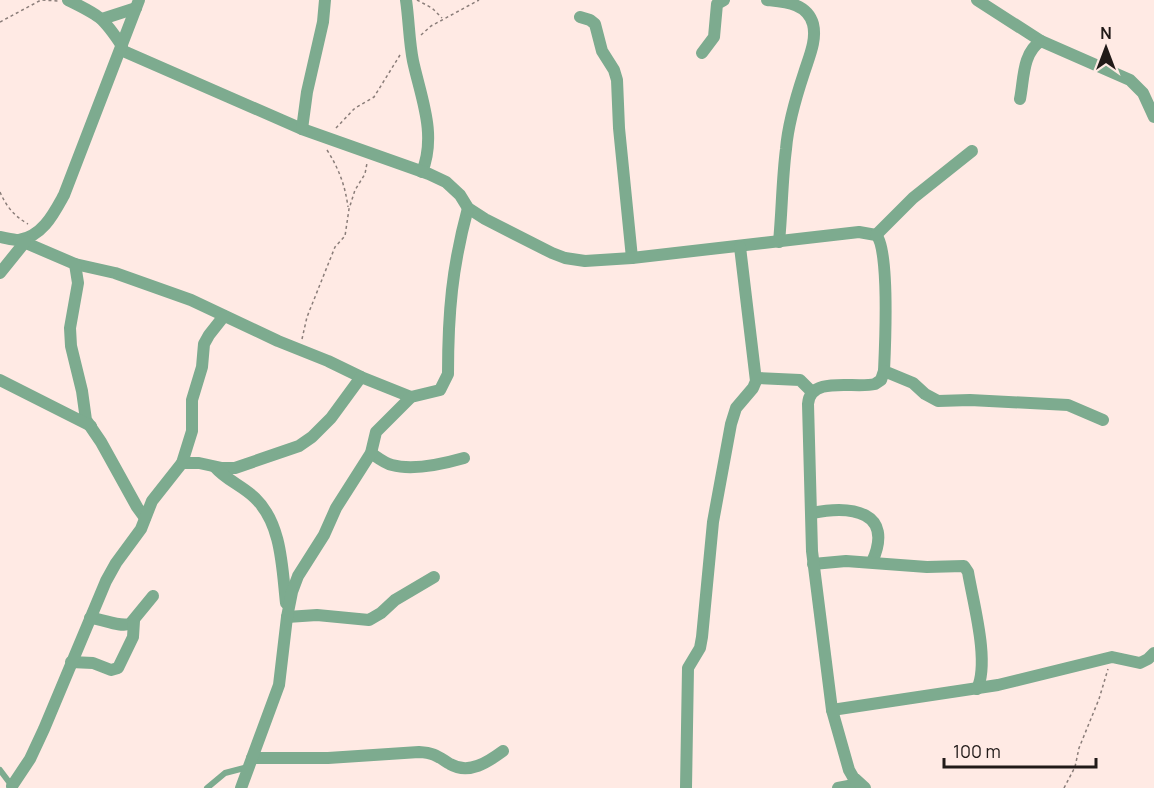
<svg xmlns="http://www.w3.org/2000/svg" width="1154" height="788" font-family="Manrope,sans-serif">
<rect width="100%" height="100%" fill="#ffeae4"/>
<g fill="none" stroke-linecap="round" stroke-linejoin="round">
<!-- path -->
<g stroke="#8a7d79" stroke-width="1.5" stroke-dasharray="3 3" stroke-linecap="butt">
<path d="M417,0L432,8L442,18"/>
<path d="M0,22L41,0L58,1"/>
<path d="M421,35L431,26L479,0"/>
<path d="M336,128L355,108L374,97L400,55"/>
<path d="M327,150C339,169 345,185 348,207"/>
<path d="M0,192C6,206 14,216 28,224"/>
<path d="M302,339L307,317L335,247L345,236L349,209L355,190L365,174L367,163"/>
<path d="M1064,788L1075,767L1079,748L1099,699L1108,669"/>
</g>
<!-- service -->
<g stroke="#7dab8f" stroke-width="6">
<path d="M0,770L12,786"/>
<path d="M207,788L225,773L248,767"/>
</g>
<!-- minor -->
<g stroke="#7dab8f" stroke-width="12">
<path d="M68,0C99,15 103,17 122,46"/>
<path d="M406,0C409,20 409,41 413,61C421,98 437,134 422,172"/>
<path d="M767,0C785,2 807,3 813,24C817,40 809,57 804,73C796,97 788,124 786,149C782,180 782,211 779,242"/>
<path d="M977,0L1041,41"/>
<path d="M580,17L590,20L595,24L602,51L614,70L617,80L619,128L632,258"/>
<path d="M102,19L136,8"/>
<path d="M121,50L302,129L429,174L446,182L460,195L468,208L485,219L552,253L565,258L585,261L632,258L859,232L876,235C890,247 885,349 884,371L913,383L925,394L938,401L970,400L1068,405L1103,420"/>
<path d="M702,53L714,37L717,4L724,0"/>
<path d="M1020,99C1024,80 1022,53 1041,41L1130,80L1143,93L1154,117"/>
<path d="M302,129L307,92L323,22L325,0"/>
<path d="M876,235L913,198L972,151"/>
<path d="M0,237C6,238 13,240 19,240C43,236 54,213 64,195L139,0"/>
<path d="M19,240L75,264L115,273L191,300L278,341L328,361L361,377L411,397"/>
<path d="M75,264L78,283L70,328L71,346L82,391L86,420L101,442L137,507L145,518"/>
<path d="M0,273L25,242"/>
<path d="M756,378L800,380L812,392"/>
<path d="M0,380L91,426"/>
<path d="M371,453C377,457 384,463 392,465C414,471 443,464 464,458"/>
<path d="M182,463H199L222,468H235L299,446L312,437L331,418L361,377"/>
<path d="M215,467C226,480 243,486 255,498C282,524 282,568 286,603"/>
<path d="M812,513C851,505 895,511 872,562"/>
<path d="M813,564L846,561L927,567L964,566L968,572C973,602 990,662 977,689"/>
<path d="M287,617L317,615L369,620L381,613L395,600L434,577"/>
<path d="M90,618C104,619 117,627 130,624L153,596"/>
<path d="M71,662L93,663L111,670L118,668L133,637L134,621"/>
<path d="M832,710L998,685L1112,657L1140,663L1148,659L1154,653"/>
<path d="M252,758H328L419,752C435,753 437,756 450,764C469,775 488,762 503,751"/>
<path d="M12,786L30,759L44,729L106,581L116,563L141,529L152,501L182,463L192,431V400L202,367L204,344L209,335L224,316"/>
<path d="M241,788L279,685L287,617L292,592L298,576L324,535L336,508L371,453L376,432L411,397L440,390L448,374C448,313 452,267 468,208"/>
<path d="M686,788L688,668L700,648L702,637L713,522L731,424L736,408L753,388L756,381L740,247"/>
<path d="M838,788L859,784"/>
<path d="M865,788L853,777L849,770L832,710L812,551L808,404C810,375 855,389 875,384L881,380L884,371"/>
</g>
</g>
<!-- north arrow -->
<g transform="translate(1106 48)" stroke="#ffeae4" stroke-width="4.5" paint-order="stroke">
<path d="M0-4.5L10 22L0 15L-10 22Z" fill="#211a18"/>
<text y="-9" font-size="16" font-weight="bold" text-anchor="middle" fill="#211a18">N</text>
</g>
<!-- scale -->
<path d="M944 758v9h152v-9" fill="none" stroke="#211a18" stroke-width="3"/>
<text x="953" y="758" font-size="18" fill="#211a18" stroke="#ffeae4" stroke-width="4.5" paint-order="stroke">100 m</text>
</svg>
